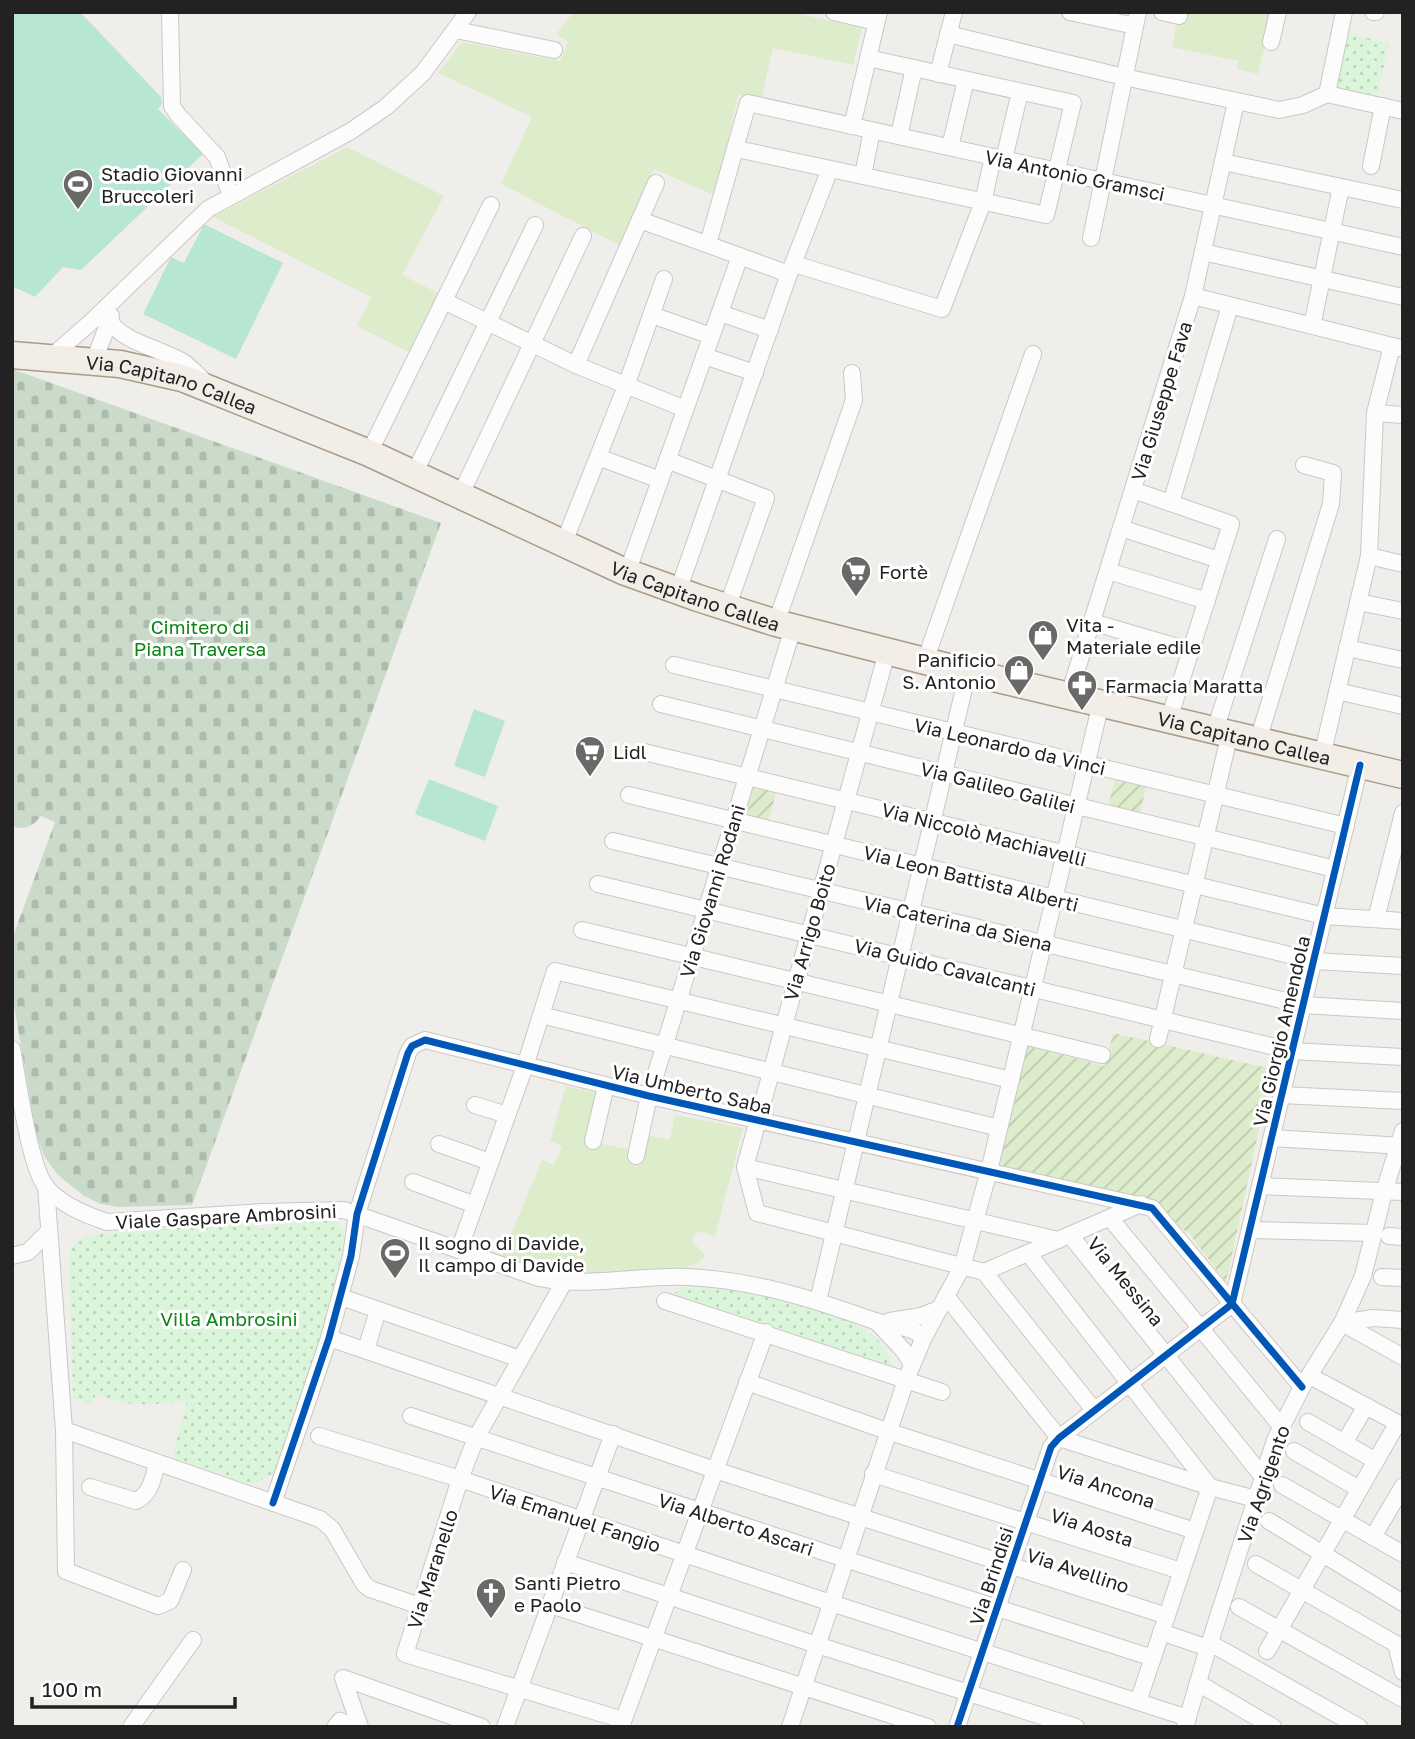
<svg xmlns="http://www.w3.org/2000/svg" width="1415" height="1739" font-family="'Golos Text',sans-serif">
<defs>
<pattern id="cemetery-stones" width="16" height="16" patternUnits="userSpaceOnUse" patternTransform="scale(1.75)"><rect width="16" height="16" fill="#cadbca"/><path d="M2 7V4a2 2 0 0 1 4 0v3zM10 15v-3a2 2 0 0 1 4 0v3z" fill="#adbcad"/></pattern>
<pattern id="park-dots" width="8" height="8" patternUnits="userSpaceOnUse" patternTransform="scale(1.75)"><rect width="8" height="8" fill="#daf5da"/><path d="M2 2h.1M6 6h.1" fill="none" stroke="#bbd2bb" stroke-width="1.8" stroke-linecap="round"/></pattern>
<pattern id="garden-furrows" width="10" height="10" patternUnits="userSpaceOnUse" patternTransform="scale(1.75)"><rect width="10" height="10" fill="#ddeccb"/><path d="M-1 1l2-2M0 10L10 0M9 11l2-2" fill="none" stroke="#bdcaae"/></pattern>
</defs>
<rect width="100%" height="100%" fill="#f0eeeb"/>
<!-- grass -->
<g fill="#ddeccb">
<path d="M570,12H791L862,28L853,65L773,48L761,99L738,95L716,196L654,169L619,245L501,184L532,117L438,73L462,42L560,61L568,42L556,34L572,14Z"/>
<path d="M1179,12H1273L1258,74L1237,69L1238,61L1172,47Z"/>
<path d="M347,147L444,196L402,275L438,293L409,352L357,326L371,297L213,217Z"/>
<path d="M566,1086L604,1095L599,1143L632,1150L636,1133L670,1140L675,1115L743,1128L715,1237L699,1231L691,1240L705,1255L699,1263L673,1272L578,1274L550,1271L502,1256L542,1160L554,1165L562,1146L550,1141Z"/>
</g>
<!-- cemetery -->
<path fill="url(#cemetery-stones)" d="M12,369L441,523L192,1205L118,1207L101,1204L84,1196L57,1174L44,1156L36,1134L12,994V939L55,822L41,816C33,826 25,831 12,826Z"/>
<!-- park -->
<g fill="url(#park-dots)">
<path d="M1345,33L1389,43L1377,96L1334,87Z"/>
<path d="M297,1218L336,1221L344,1231V1238L329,1312L276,1472L252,1485L172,1457L187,1401C148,1405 133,1408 96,1394L92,1404L73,1398L69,1254C75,1240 82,1238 96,1234L246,1223L263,1229Z"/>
<path d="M700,1285C748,1290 845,1307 879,1341C886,1349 890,1360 894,1369L671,1295L685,1287Z"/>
</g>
<!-- garden -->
<g fill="url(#garden-furrows)">
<path d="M1116,774L1148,781L1139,816L1108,808Z"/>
<path d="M754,782L777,788L768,823L745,818Z"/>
<path d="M1113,1033L1272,1069L1226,1282L1189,1233L1174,1224L1148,1199L999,1166L1027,1046L1105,1066Z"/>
</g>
<!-- pitch -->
<g fill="#b7e6d2">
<path d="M12,12H80L161,97L162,104L158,109L203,154L81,270L63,267L35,297L12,286Z"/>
<path d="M204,224L283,263L236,359L143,314L171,257L184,263Z"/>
<path d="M474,709L505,721L485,777L454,766Z"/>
<path d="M429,779L498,806L485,841L415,814Z"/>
</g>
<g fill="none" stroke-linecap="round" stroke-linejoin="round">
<!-- street casing -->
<g stroke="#c9c8c7" stroke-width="18">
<g id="street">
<path d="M170,12L172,106L178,115L217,157L231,196"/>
<path d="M834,12L876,22"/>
<path d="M1070,12L1135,26"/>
<path d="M1162,12L1179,16"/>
<path d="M1373,12H1376"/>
<path d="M456,30L554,50"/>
<path d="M948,34L1124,77L1279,110L1303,105L1327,94L1403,111"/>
<path d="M1271,42L1278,12"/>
<path d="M938,74L954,12"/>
<path d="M1327,94L1344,12"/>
<path d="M852,126L879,12"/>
<path d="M899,136L914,68"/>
<path d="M950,147L966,80"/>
<path d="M737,149L1046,215L1073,103L868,58"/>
<path d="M1004,159L1020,92"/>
<path d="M1223,162L1403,200"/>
<path d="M1371,166L1383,106"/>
<path d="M863,176L872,130"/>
<path d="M640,220L789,274"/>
<path d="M1091,238L1138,12"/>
<path d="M708,244L748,103L1403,247"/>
<path d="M1203,252L1403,297"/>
<path d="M794,264L942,309L983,202L993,157"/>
<path d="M1193,296L1400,348"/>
<path d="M444,301L576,365L685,409"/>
<path d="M720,313L770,330"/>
<path d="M652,315L711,336"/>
<path d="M110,321C122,342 162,349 183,362C191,367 197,375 204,381"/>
<path d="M1312,326L1341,187"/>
<path d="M704,356L755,373"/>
<path d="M51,357L91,322L208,209L351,131L386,107L423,73L468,12"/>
<path d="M94,361L111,316"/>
<path d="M576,365L656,183"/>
<path d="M1375,413L1403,415"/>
<path d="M369,453L491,205"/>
<path d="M598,457L660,480"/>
<path d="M667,460L766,498L727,608"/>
<path d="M414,474L535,225"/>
<path d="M1133,490L1231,524L1169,719"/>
<path d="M460,496L583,236"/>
<path d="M1171,503L1230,306"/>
<path d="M1121,528L1219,560"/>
<path d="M563,545L626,386L664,279"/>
<path d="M1369,556L1403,564"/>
<path d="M1108,571L1207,601"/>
<path d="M627,573L740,256"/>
<path d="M678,591L789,274L830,169"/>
<path d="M1358,602L1403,611"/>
<path d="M1092,622L1191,651"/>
<path d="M776,623L854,400L852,373"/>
<path d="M1347,648L1403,660"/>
<path d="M887,652L745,1167L757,1213L984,1272L1141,1204"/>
<path d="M925,661L1033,354"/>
<path d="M674,665L1346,826"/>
<path d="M1337,691L1403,706"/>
<path d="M1069,695L1193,296L1236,102"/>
<path d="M661,704L1335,869"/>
<path d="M1215,730L1277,539"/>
<path d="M1258,740L1331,504L1333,473L1304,465"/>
<path d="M644,752L1324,916L1403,921"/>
<path d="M1322,756L1369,556L1375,413L1392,346"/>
<path d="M629,795L1314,961L1403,966"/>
<path d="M613,841L1303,1005L1403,1011"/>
<path d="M598,884L1292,1051L1403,1057"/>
<path d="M1376,919L1403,813"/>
<path d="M582,930L1102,1055"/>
<path d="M541,1015L999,1128"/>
<path d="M1158,1039L1230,733"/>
<path d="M12,1049C18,1080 29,1165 46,1187C61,1205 86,1215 107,1222L264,1212L344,1210L539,1278C588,1288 638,1275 688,1277C751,1280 810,1298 869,1319C887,1326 909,1325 924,1337"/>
<path d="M1282,1095L1403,1101"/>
<path d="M475,1105L507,1115"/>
<path d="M1272,1138L1403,1146"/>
<path d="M593,1141L606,1086"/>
<path d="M439,1144L490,1162"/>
<path d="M636,1156L649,1096L793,628"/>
<path d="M745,1167L1058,1240"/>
<path d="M413,1182L475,1205"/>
<path d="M46,1186L64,1430L66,1571L158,1606L170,1601L183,1570"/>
<path d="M1260,1186L1403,1192"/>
<path d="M1110,1218L1281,1426"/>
<path d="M1250,1230L1374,1233"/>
<path d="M1070,1235L1263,1477"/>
<path d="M1389,1236L1403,1237"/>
<path d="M459,1250L525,1066L555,971L1011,1080"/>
<path d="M1028,1253L1210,1487L1138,1702"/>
<path d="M12,1256L28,1252L49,1231"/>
<path d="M984,1272L1094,1410"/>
<path d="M1382,1277L1403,1278"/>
<path d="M564,1282L476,1438L460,1479L405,1654L623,1720"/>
<path d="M946,1296L1059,1438L1210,1487L1256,1499"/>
<path d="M341,1297L520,1359"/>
<path d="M665,1301L942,1392"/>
<path d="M818,1301L968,672"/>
<path d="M890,1321L921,1316L939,1309"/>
<path d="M877,1322L904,1351L912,1364"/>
<path d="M1342,1323L1403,1357"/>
<path d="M1342,1323L1373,1318L1403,1320"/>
<path d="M329,1338L715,1470L1167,1616"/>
<path d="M366,1350L378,1310"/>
<path d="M1310,1376L1403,1426"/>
<path d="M747,1382L887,1431L1195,1531"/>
<path d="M411,1416L845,1559L1153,1658"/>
<path d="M1308,1422L1376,1461"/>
<path d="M64,1430L320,1519L332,1529L364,1584L370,1589L420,1606"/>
<path d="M319,1436L460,1479L831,1603L1188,1718"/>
<path d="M1344,1443L1366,1406"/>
<path d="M1294,1451L1359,1489"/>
<path d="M873,1474L1181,1571"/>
<path d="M1282,1485L1403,1554"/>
<path d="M90,1487L136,1501C151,1494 153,1478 157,1463"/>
<path d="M273,1503L329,1338L351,1256L357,1214L408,1053L412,1046L425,1040L649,1096L1152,1208L1302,1387"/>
<path d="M1269,1521L1403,1603"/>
<path d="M1373,1537L1403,1486"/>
<path d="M565,1562L817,1645L1076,1727"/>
<path d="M1256,1564L1396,1644L1403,1672"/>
<path d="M550,1605L928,1727"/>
<path d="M1239,1607L1403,1699"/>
<path d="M1161,1632L1208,1648"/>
<path d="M1210,1643L1359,1727"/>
<path d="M1267,1651L1397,1424"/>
<path d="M1198,1683L1273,1727"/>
<path d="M131,1727L193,1640"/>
<path d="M335,1727L340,1721L355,1727"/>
<path d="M360,1727L343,1678L482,1727"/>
<path d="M505,1727L613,1434"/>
<path d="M621,1727L766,1332"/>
<path d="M790,1727L906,1380L924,1337L962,1267L989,1171L1101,703"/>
<path d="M957,1727L1051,1447L1059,1438L1232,1304L1360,765"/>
<path d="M1185,1727L1208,1648L1275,1440L1302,1387L1342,1323L1363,1276L1384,1192L1403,1131"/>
</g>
</g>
<!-- primary casing -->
<g stroke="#a79c86" stroke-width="29">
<g id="primary">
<path id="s1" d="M12,355L120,364L182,378L369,453L623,571L698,598L776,623L968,672L1403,775"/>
</g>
</g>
<!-- street -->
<use href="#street" stroke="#fdfcfc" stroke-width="16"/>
<!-- primary -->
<use href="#primary" stroke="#f3ede7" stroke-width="26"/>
<!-- cycleway casing -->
<g stroke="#fff" stroke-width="11">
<g id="cycleway">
<path d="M273,1503L329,1338L351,1256L357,1214L408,1053L412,1046L425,1040L649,1096L1152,1208L1302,1387"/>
<path d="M957,1727L1051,1447L1059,1438L1232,1304L1360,765"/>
</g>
</g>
<!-- cycleway -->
<use href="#cycleway" stroke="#0057b8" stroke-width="7"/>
</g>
<!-- icons -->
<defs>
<g id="stadium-pin" transform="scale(1.575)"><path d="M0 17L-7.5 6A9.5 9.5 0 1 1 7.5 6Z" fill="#6a6968" stroke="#fff"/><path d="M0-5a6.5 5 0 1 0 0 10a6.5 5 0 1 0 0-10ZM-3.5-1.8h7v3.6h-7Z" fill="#fff"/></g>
<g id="supermarket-pin" transform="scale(1.575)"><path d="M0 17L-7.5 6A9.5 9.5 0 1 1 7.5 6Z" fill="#6a6968" stroke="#fff"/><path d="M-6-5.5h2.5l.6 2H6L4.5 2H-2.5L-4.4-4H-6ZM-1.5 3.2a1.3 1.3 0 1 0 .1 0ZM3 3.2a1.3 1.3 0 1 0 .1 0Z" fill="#fff"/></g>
<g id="shop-pin" transform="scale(1.575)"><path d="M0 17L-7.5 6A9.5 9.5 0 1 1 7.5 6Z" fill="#6a6968" stroke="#fff"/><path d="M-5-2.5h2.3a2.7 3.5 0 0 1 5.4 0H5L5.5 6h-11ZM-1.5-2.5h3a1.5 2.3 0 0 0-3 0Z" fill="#fff"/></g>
<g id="pharmacy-pin" transform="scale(1.575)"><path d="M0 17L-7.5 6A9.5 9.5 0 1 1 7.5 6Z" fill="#6a6968" stroke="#fff"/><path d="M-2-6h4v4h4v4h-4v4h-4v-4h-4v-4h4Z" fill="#fff"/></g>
<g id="church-pin" transform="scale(1.575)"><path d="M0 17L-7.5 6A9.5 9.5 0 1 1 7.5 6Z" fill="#6a6968" stroke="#fff"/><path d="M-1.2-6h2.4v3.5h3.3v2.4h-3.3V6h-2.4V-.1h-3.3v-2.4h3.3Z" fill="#fff"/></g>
</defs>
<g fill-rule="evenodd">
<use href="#stadium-pin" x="78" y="184"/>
<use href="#supermarket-pin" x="856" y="571"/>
<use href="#shop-pin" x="1043" y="635"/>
<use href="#shop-pin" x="1019" y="670"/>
<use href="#pharmacy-pin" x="1082" y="685"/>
<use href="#supermarket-pin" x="590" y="751"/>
<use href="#stadium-pin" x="395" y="1253"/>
<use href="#church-pin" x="491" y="1593"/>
</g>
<g text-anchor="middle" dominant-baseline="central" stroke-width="6" stroke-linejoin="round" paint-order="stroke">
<!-- poi labels -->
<g font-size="19" fill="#222" stroke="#fff" text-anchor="start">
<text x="101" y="173">Stadio Giovanni<tspan x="101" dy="22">Bruccoleri</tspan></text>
<text x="879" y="571">Fortè</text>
<text x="1066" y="624">Vita -<tspan x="1066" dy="22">Materiale edile</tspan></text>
<text x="996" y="659" text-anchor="end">Panificio<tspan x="996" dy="22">S. Antonio</tspan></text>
<text x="1105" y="685">Farmacia Maratta</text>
<text x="613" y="751">Lidl</text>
<text x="418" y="1242">Il sogno di Davide,<tspan x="418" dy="22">Il campo di Davide</tspan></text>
<text x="514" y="1582">Santi Pietro<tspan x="514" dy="22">e Paolo</tspan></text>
</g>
<!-- street labels -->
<g font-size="19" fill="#222" stroke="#fff">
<text transform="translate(1075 175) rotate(12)">Via Antonio Gramsci</text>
<text stroke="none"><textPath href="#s1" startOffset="163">Via Capitano Callea</textPath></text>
<text transform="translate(1161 401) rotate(-73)">Via Giuseppe Fava</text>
<text stroke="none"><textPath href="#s1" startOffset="730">Via Capitano Callea</textPath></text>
<text stroke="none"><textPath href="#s1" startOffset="1297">Via Capitano Callea</textPath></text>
<text transform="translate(1010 746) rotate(13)">Via Leonardo da Vinci</text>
<text transform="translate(998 787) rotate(14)">Via Galileo Galilei</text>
<text transform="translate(984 834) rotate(14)">Via Niccolò Machiavelli</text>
<text transform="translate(971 878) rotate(14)">Via Leon Battista Alberti</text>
<text transform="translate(712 891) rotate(-73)">Via Giovanni Rodani</text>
<text transform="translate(958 923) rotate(13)">Via Caterina da Siena</text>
<text transform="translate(809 932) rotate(-74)">Via Arrigo Boito</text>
<text transform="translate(945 967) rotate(14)">Via Guido Cavalcanti</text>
<text transform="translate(1281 1031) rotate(-77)">Via Giorgio Amendola</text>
<text transform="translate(692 1089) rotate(13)">Via Umberto Saba</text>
<text transform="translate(226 1216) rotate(-3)">Viale Gaspare Ambrosini</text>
<text transform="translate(1126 1281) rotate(51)">Via Messina</text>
<text transform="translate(1263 1484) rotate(-71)">Via Agrigento</text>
<text transform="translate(1106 1486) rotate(18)">Via Ancona</text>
<text transform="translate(575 1518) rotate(18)">Via Emanuel Fangio</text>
<text transform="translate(736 1524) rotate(18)">Via Alberto Ascari</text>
<text transform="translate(1092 1527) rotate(18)">Via Aosta</text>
<text transform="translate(432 1569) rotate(-72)">Via Maranello</text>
<text transform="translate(1078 1570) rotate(18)">Via Avellino</text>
<text transform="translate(991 1576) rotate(-72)">Via Brindisi</text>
</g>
<!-- park labels -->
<g font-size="19" fill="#0c8416" stroke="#fff">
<text x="200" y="626">Cimitero di<tspan x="200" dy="22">Piana Traversa</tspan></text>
<text x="229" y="1318">Villa Ambrosini</text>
</g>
</g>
<!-- border -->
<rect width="1415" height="1739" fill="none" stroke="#222222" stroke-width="28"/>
<!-- scale -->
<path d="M32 1697v10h203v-10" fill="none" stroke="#222222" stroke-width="3.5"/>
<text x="42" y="1697" font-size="21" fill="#222222" stroke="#ffffff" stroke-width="5" paint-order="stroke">100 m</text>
</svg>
